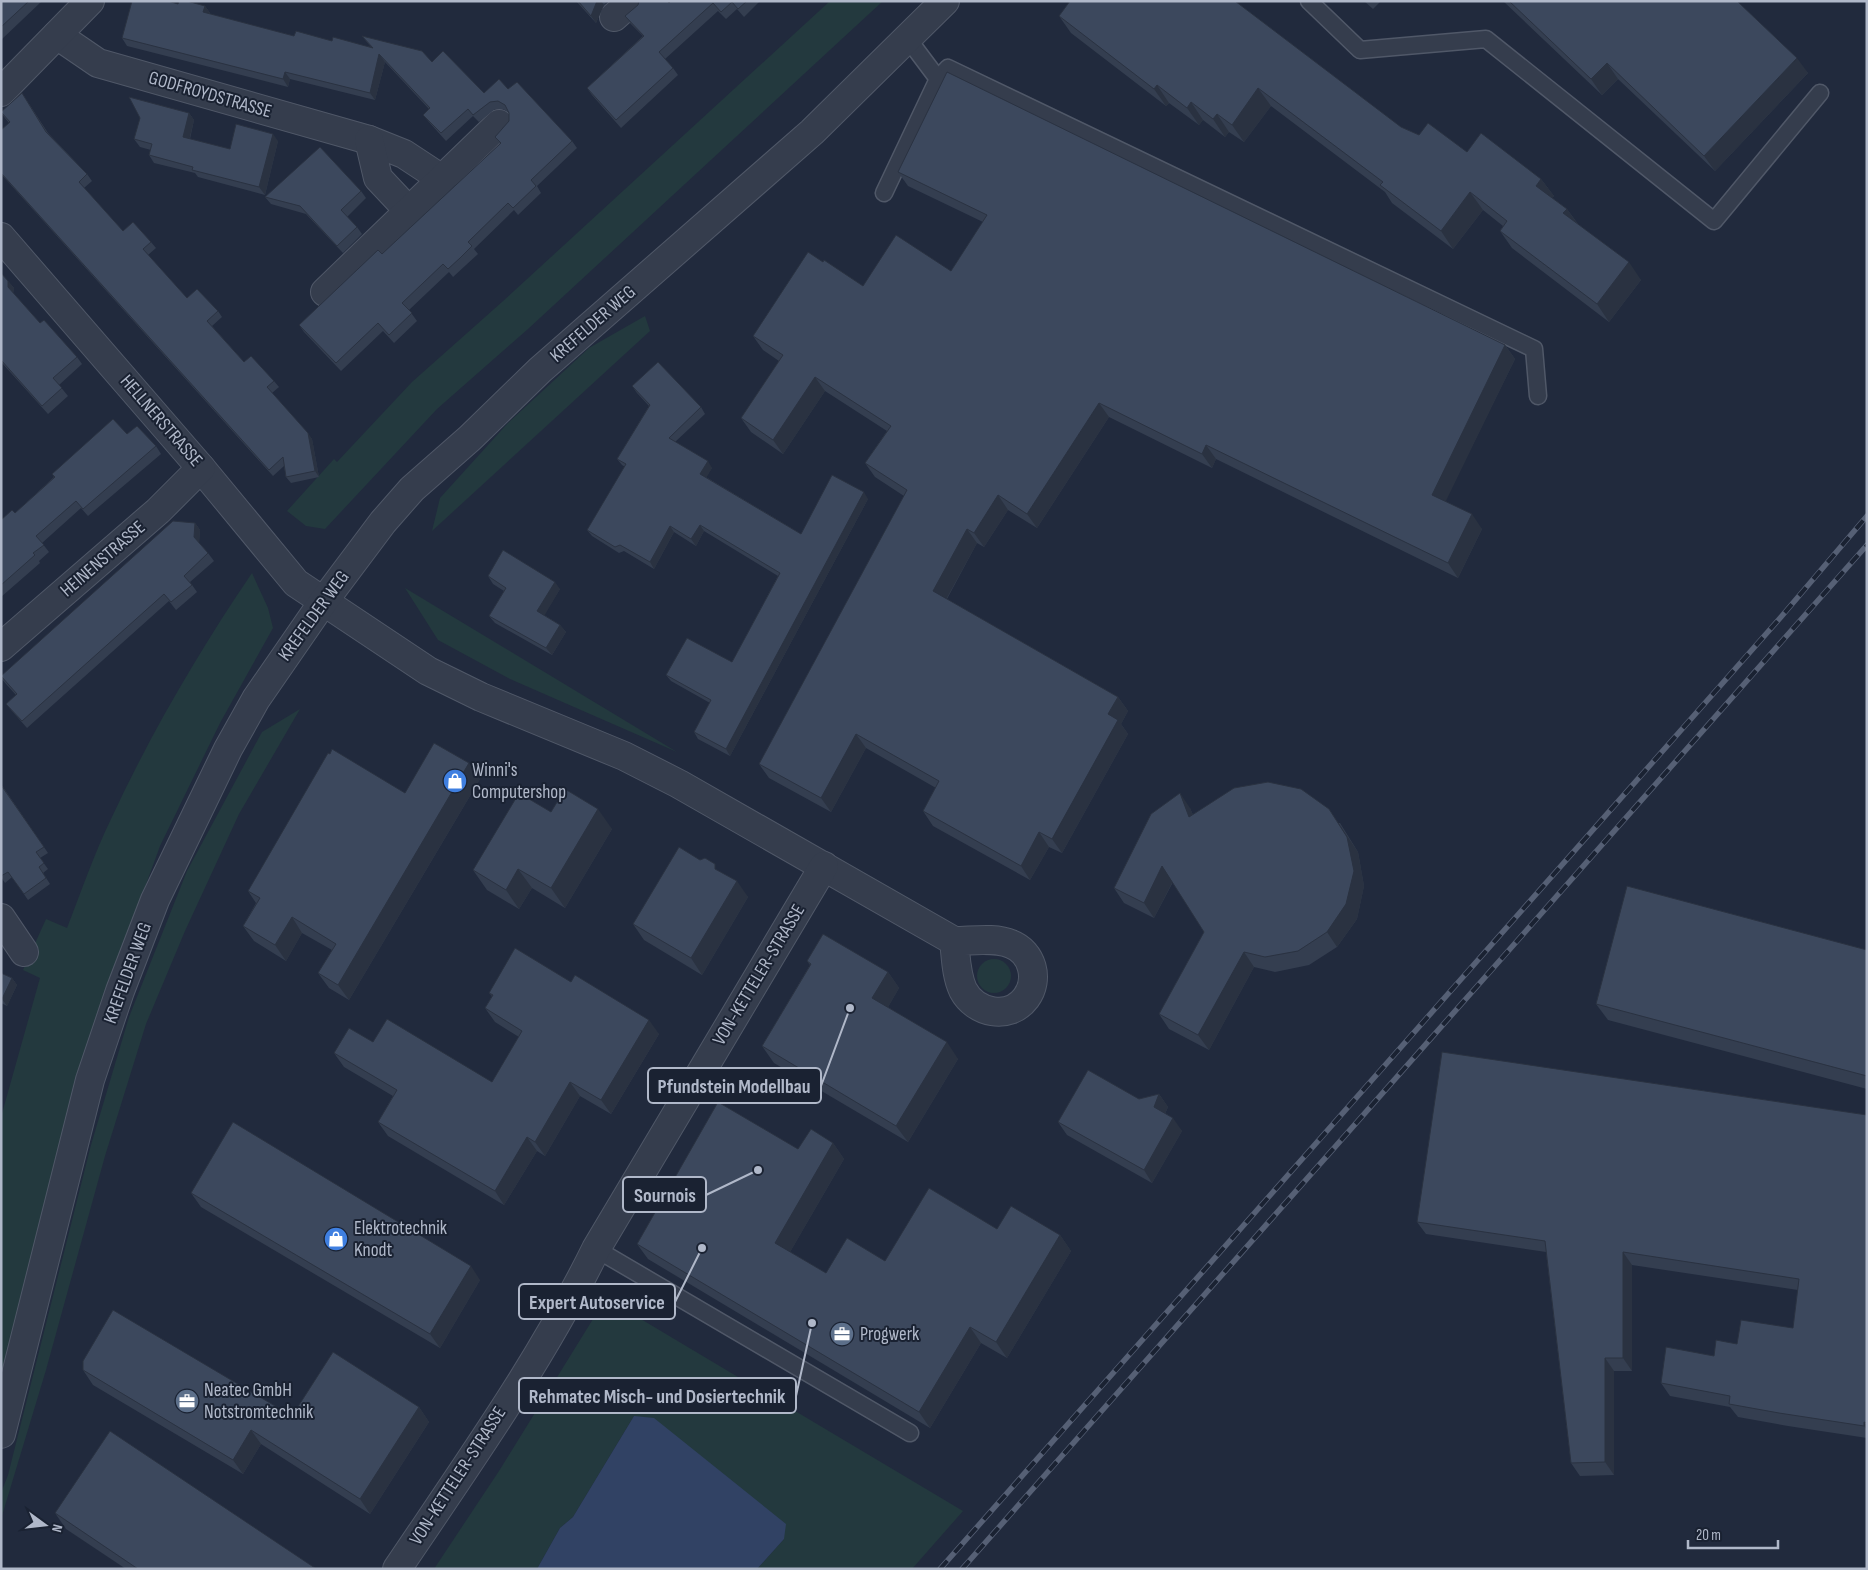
<svg xmlns="http://www.w3.org/2000/svg" width="1868" height="1570" font-family="'Sofia Sans Condensed',sans-serif">
<rect width="100%" height="100%" fill="#212a3d"/>
<!-- green -->
<g fill="#23393e">
<path d="M830,1H883L528,329L437,409L325,529L306,526L287,511L334,459L337,462L412,382L502,302Z"/>
<path d="M645,316L650,331L432,531L440,498L508,423L589,348Z"/>
<path d="M252,573L268,608L273,628L220,723L160,846L102,1005L70,1102L1,1380V1117L40,978L23,970L46,919L67,928C81,892 94,854 111,819C151,733 199,651 252,573Z"/>
<path d="M405,588L677,752L510,679L438,640Z"/>
<path d="M300,709L239,814L185,931L146,1024L105,1156L46,1370L1,1519V1493L8,1475L91,1145L129,1017L187,871L262,732Z"/>
<circle cx="994" cy="976" r="17"/>
<path d="M606,1298L624,1309L963,1511L912,1569H757L784,1539L634,1416L573,1517L560,1528L537,1569H434L499,1471Z"/>
</g>
<!-- water -->
<path fill="#314264" d="M634,1416L654,1418L786,1524L784,1539L757,1569H537L560,1528L573,1517Z"/>
<g fill="none" stroke-linecap="round" stroke-linejoin="round">
<!-- service casing -->
<g stroke="#505868" stroke-width="19">
<g id="service">
<path d="M1309,1L1360,50L1486,39L1714,221L1820,93"/>
<path d="M938,79L948,68L1534,349L1538,396"/>
<path d="M884,193L938,79L908,39"/>
<path d="M596,1249L910,1433"/>
</g>
</g>
<!-- minor casing -->
<g stroke="#505868" stroke-width="30">
<g id="minor">
<path d="M614,17L632,1"/>
<path d="M57,35L98,63L369,140L404,154L442,179"/>
<path d="M1,92L90,1"/>
<path d="M369,140L378,178L409,211"/>
<path d="M1,237L201,468L296,583L428,671L481,697L624,756L679,784L954,941C972,941 995,937 1011,944C1032,952 1040,979 1026,998C1009,1021 975,1013 963,990C956,975 956,957 954,941"/>
<path d="M325,292L499,124"/>
<path d="M1,647L158,511L201,468"/>
<path d="M1,918L24,952"/>
<path d="M397,1569C467,1465 541,1361 596,1249L824,866"/>
</g>
</g>
<!-- tertiary casing -->
<g stroke="#505868" stroke-width="30">
<path id="tertiary" d="M1,1434L90,1080L120,991L155,900L228,749L256,699L323,602L383,522L412,489L470,438L540,370L812,132L945,1"/>
</g>
<!-- service -->
<use href="#service" stroke="#353d4d" stroke-width="16"/>
<!-- minor -->
<use href="#minor" stroke="#353d4d" stroke-width="28"/>
<!-- tertiary -->
<use href="#tertiary" stroke="#353d4d" stroke-width="28"/>
<!-- rail casing -->
<g stroke="#566075" stroke-width="5.5">
<g id="rail">
<path d="M940,1569L1781,617L1867,516"/>
<path d="M962,1569L1867,545"/>
</g>
</g>
<!-- rail -->
<use href="#rail" stroke="#1a2232" stroke-width="4" stroke-dasharray="11" stroke-linecap="butt"/>
</g>
<!-- wall -->
<g fill="#343e50">
<path d="M1,1H42L1,40Z"/>
<path d="M576,1H608L604,5L596,23Z"/>
<path d="M671,1H760L744,17L737,9L726,19L718,11L665,59L673,68L678,75L621,128L592,95L587,88L643,36L630,23L625,16L669,3Z"/>
<path d="M1364,1H1381L1373,9Z"/>
<path d="M1503,1H1737L1808,73L1715,171L1618,79L1602,95Z"/>
<path d="M205,6L210,13V14L294,36L332,41L371,47L362,36L432,62L484,93L508,89L572,141L577,148L537,186L541,193L518,215L514,210L474,249L478,254L466,265L453,277L449,272L409,310L417,321L394,343L383,331L341,371L304,332L299,325L382,254L500,144L495,137L509,121V113L508,112L503,109H495L479,122L473,116L446,141L429,122L423,115L429,109L385,62L375,100L290,79L288,87L127,46L122,38Z"/>
<path d="M1059,16L1401,127L1419,135L1541,179L1554,196L1552,198L1567,209L1578,224L1641,280L1609,322L1512,248L1500,231L1503,226L1483,210L1453,249L1392,203L1385,192L1271,106L1244,142L1229,132L1225,137L1203,120L1199,125L1169,103L1166,106L1071,33Z"/>
<path d="M22,93L48,133L87,174L92,181L84,188L123,231L151,242L156,248L148,255L187,298L218,311L222,317L212,326L244,362L274,381L279,387L272,393L312,439L319,477L291,483L286,477L284,466L273,476L1,174V130L9,123L1,113Z"/>
<path d="M189,113L194,120L190,139L230,149L278,141L265,195L198,177L195,173L154,163L149,155L151,150L140,147L134,139Z"/>
<path d="M898,172L1505,345L1515,359L1445,501L1482,529L1458,578L1216,459L1212,468L1109,417L1037,528L1008,510L984,547L977,543L947,599L1118,697L1128,711L1121,724L1128,734L1062,853L1049,847L1030,880L933,826L923,811L936,788L866,748L831,812L769,778L759,764L904,496L875,477L865,463L887,431L825,391L783,454L751,432L741,418L779,361L763,350L753,336L823,262L863,286L951,271L983,222L908,186Z"/>
<path d="M361,191L366,198L347,217L357,227L362,234L343,253L306,214L271,204L265,197Z"/>
<path d="M1,273L14,288L13,293L40,323L77,357L82,364L59,385L68,396L48,414L2,363L1,364Z"/>
<path d="M632,386L701,407L705,414L675,442L712,468L706,477L801,534L868,499L730,756L698,739L694,732L710,703L671,681L666,675L732,662L778,576L704,531L696,546L674,532L654,569L624,551L619,553L592,536L587,530L625,467L622,465L617,459L649,406L637,393Z"/>
<path d="M127,434L156,446L161,454L88,516L81,508L42,543L49,552L39,561L40,563L1,597V520L15,513L54,477L52,474Z"/>
<path d="M195,523L200,530L199,543L208,553L214,561L190,582L197,592L176,610L169,601L27,728L12,711L6,704L16,695L6,684L1,678Z"/>
<path d="M488,576L560,589L544,615L560,625L566,632L552,655L495,623L489,616L504,591L493,584Z"/>
<path d="M330,754L405,793L480,779L349,1000L329,988L318,973L332,950L302,933L286,961L254,941L243,926L256,903L248,891Z"/>
<path d="M1,784L48,853L40,858L48,869L43,873L50,884L28,900L12,877L5,883L1,877Z"/>
<path d="M1190,808L1193,815L1340,823L1358,852L1364,886L1357,919L1337,947L1309,965L1275,972L1254,967L1209,1050L1169,1029L1159,1014L1204,932L1173,882L1154,918L1124,903L1114,888Z"/>
<path d="M551,812L612,829L565,908L532,888L519,909L487,890L473,870Z"/>
<path d="M719,871L748,897L702,975L644,940L633,924Z"/>
<path d="M1867,950V1089L1608,1020L1596,1004Z"/>
<path d="M807,961L888,972L899,988L888,1007L958,1059L908,1142L774,1063L762,1046L810,965Z"/>
<path d="M1,973L12,978L17,985L7,1006L1,1003Z"/>
<path d="M571,982L659,1034L611,1114L580,1096L545,1156L537,1151L504,1205L388,1136L378,1122L393,1096L344,1067L334,1053L373,1042L492,1082L519,1037L495,1022L485,1008L492,996L489,993Z"/>
<path d="M1159,1094L1168,1107L1165,1114L1182,1131L1152,1183L1067,1135L1058,1122L1139,1099Z"/>
<path d="M1867,1115V1438L1788,1426L1738,1417L1730,1407L1670,1396L1661,1383L1737,1344L1793,1328L1798,1290L1632,1265V1371H1614V1475L1580,1476L1571,1463L1546,1252L1426,1234L1417,1222Z"/>
<path d="M833,1143L844,1159L790,1252L826,1273L885,1261L997,1229L1060,1235L1071,1251L1007,1358L981,1343L930,1428L648,1259L637,1244L798,1149Z"/>
<path d="M191,1193L480,1280L440,1348L201,1207Z"/>
<path d="M83,1370L292,1416L419,1407L429,1422L370,1514L261,1444L243,1474L93,1385Z"/>
<path d="M55,1513L315,1568V1569H126L66,1529Z"/>
</g>
<!-- shaded-wall -->
<g fill="#2a3241">
<path d="M597,1H601L604,5L596,23L591,16Z"/>
<path d="M205,6L210,13L208,20L203,12Z"/>
<path d="M379,54L385,62L375,100L370,93Z"/>
<path d="M1797,58L1808,73L1715,171L1704,156Z"/>
<path d="M1607,63L1618,79L1602,95L1591,79Z"/>
<path d="M285,72L290,79L288,87L283,79Z"/>
<path d="M1157,85L1169,103L1166,106L1154,89Z"/>
<path d="M1258,88L1271,106L1244,142L1232,125Z"/>
<path d="M1191,102L1203,120L1199,125L1187,108Z"/>
<path d="M189,113L194,120L188,145L183,137Z"/>
<path d="M1217,114L1229,132L1225,137L1213,119Z"/>
<path d="M273,134L278,141L265,195L259,187Z"/>
<path d="M1541,179L1554,196L1548,203L1536,186Z"/>
<path d="M1470,192L1483,210L1453,249L1441,231Z"/>
<path d="M1567,209L1579,226L1563,213Z"/>
<path d="M1629,262L1641,280L1609,322L1597,304Z"/>
<path d="M8,281L14,288L13,295L8,287Z"/>
<path d="M1505,345L1515,359L1442,509L1432,495Z"/>
<path d="M815,377L825,391L783,454L773,440Z"/>
<path d="M1099,403L1109,417L1037,528L1027,514Z"/>
<path d="M308,433L312,439L319,477L315,471Z"/>
<path d="M1206,445L1216,459L1212,468L1202,454Z"/>
<path d="M708,461L712,468L705,480L700,474Z"/>
<path d="M864,492L868,499L730,756L726,749Z"/>
<path d="M998,495L1008,510L984,547L974,533Z"/>
<path d="M1472,514L1482,529L1458,578L1448,563Z"/>
<path d="M195,523L200,530L199,544L194,537Z"/>
<path d="M700,525L704,531L696,546L691,539Z"/>
<path d="M670,526L674,532L654,569L650,562Z"/>
<path d="M967,529L977,543L943,605L933,591Z"/>
<path d="M555,582L560,589L543,618L537,611Z"/>
<path d="M560,625L566,632L552,655L546,648Z"/>
<path d="M1118,697L1128,711L1121,724L1128,734L1062,853L1052,839L1108,714Z"/>
<path d="M856,734L866,748L831,812L821,798Z"/>
<path d="M469,763L480,779L349,1000L338,985Z"/>
<path d="M1180,793L1190,808L1200,832L1189,817Z"/>
<path d="M598,809L612,829L565,908L551,888Z"/>
<path d="M1329,809L1358,852L1364,886L1357,919L1337,947L1327,932Z"/>
<path d="M1039,832L1049,847L1030,880L1021,866Z"/>
<path d="M1162,866L1173,881L1154,918L1144,903Z"/>
<path d="M518,869L532,888L519,909L506,890Z"/>
<path d="M737,881L748,897L702,975L691,958Z"/>
<path d="M292,917L302,933L286,961L275,945Z"/>
<path d="M1244,952L1254,967L1209,1050L1198,1035Z"/>
<path d="M888,972L899,988L884,1014L872,998Z"/>
<path d="M12,978L17,985L7,1006L2,999Z"/>
<path d="M649,1020L659,1034L611,1114L601,1100Z"/>
<path d="M947,1042L958,1059L908,1142L896,1126Z"/>
<path d="M570,1082L580,1096L545,1156L535,1142Z"/>
<path d="M1159,1094L1168,1107L1162,1120L1154,1107Z"/>
<path d="M1173,1118L1182,1131L1152,1183L1144,1170Z"/>
<path d="M527,1137L537,1151L504,1205L495,1191Z"/>
<path d="M833,1143L844,1159L786,1259L775,1243Z"/>
<path d="M1060,1235L1071,1251L1007,1358L996,1342Z"/>
<path d="M1623,1252L1632,1265V1371L1623,1358Z"/>
<path d="M471,1266L480,1280L440,1348L430,1334Z"/>
<path d="M970,1327L981,1343L930,1428L919,1412Z"/>
<path d="M1605,1358L1614,1371V1475L1605,1462Z"/>
<path d="M419,1407L429,1422L370,1514L360,1499Z"/>
<path d="M1864,1422L1867,1426V1430L1864,1426Z"/>
<path d="M251,1430L261,1444L243,1474L233,1460Z"/>
</g>
<!-- building -->
<g fill="#3c485d" stroke="#2a3241">
<path d="M1,1H29L1,27Z"/>
<path d="M132,1H168L178,4L179,1H187L205,6L203,12L294,36L296,31L332,41L333,37L373,48L362,36L422,51L432,62L443,51L484,93L499,79L508,89L517,82L572,141L531,180L536,186L513,208L508,203L468,242L472,246L460,258L448,269L443,264L402,303L412,313L389,335L378,323L336,363L299,325L378,250L382,254L501,143L495,137L509,121V113L505,105L498,101L490,102L473,115L468,109L441,133L423,115L430,108L379,54L370,93L285,72L283,79L122,38Z"/>
<path d="M578,1H597L591,16Z"/>
<path d="M639,1H668L669,3L671,1H747L738,9L732,2L721,12L713,3L659,52L673,68L616,120L587,88L644,36L625,16L638,5Z"/>
<path d="M1070,1H1235L1401,127L1419,135L1428,123L1467,152L1481,133L1541,179L1536,186L1567,209L1563,213L1629,262L1597,304L1500,231L1507,221L1470,192L1441,231L1380,185L1383,182L1258,88L1232,125L1217,114L1213,119L1191,102L1187,108L1157,85L1154,89L1059,16Z"/>
<path d="M1509,1H1737L1797,58L1704,156L1607,63L1591,79Z"/>
<path d="M947,72L1505,345L1432,495L1472,514L1448,563L1206,445L1202,454L1099,403L1027,514L998,495L974,533L967,529L933,591L1118,697L1108,714L1118,720L1052,839L1039,832L1021,866L923,811L939,781L856,734L821,798L759,764L907,490L865,463L891,426L815,377L773,440L741,418L783,355L753,336L808,252L823,262L824,260L863,286L896,235L951,271L987,215L898,172Z"/>
<path d="M22,93L46,132L87,174L79,182L123,231L133,222L151,242L143,249L187,298L197,289L218,311L207,321L244,362L251,356L274,381L267,387L308,433L315,471L286,477L283,457L269,470L1,173V130L10,122L1,112Z"/>
<path d="M129,97L189,113L183,137L230,149L236,124L273,134L259,187L192,170L193,167L149,155L152,144L134,139L140,118Z"/>
<path d="M320,147L361,191L341,210L357,227L337,246L300,206L265,197Z"/>
<path d="M1,273L8,281V287L40,323L44,320L77,357L53,378L62,388L42,406L1,360Z"/>
<path d="M658,362L701,407L669,438L708,461L700,474L801,534L832,475L864,492L726,749L694,732L711,700L666,675L687,638L732,662L780,573L700,525L691,539L670,526L650,562L620,545L615,547L587,530L626,464L617,459L650,405L632,386Z"/>
<path d="M113,419L127,434L137,426L156,446L83,509L76,501L36,536L44,545L33,553L35,555L1,585V520L12,510L15,513L55,477L52,474Z"/>
<path d="M173,521L195,523L194,537L208,553L184,576L192,585L171,602L164,594L22,721L6,704L17,694L1,676Z"/>
<path d="M503,550L555,582L537,611L560,625L546,648L489,616L506,588L488,576Z"/>
<path d="M434,743L469,763L338,985L318,973L336,944L292,917L275,945L243,926L260,898L248,891L328,753L330,754L332,749L405,793Z"/>
<path d="M1268,782L1301,789L1329,809L1347,837L1354,871L1346,904L1327,932L1298,951L1265,957L1244,952L1198,1035L1159,1014L1204,932L1162,866L1144,903L1114,888L1151,814L1180,793L1189,817L1234,788Z"/>
<path d="M1,785L44,847L36,852L44,863L39,867L46,878L24,894L8,872L1,876Z"/>
<path d="M565,789L598,809L551,888L518,869L506,890L473,870L519,793L551,812Z"/>
<path d="M679,847L700,860L705,858L715,864V869L737,881L691,958L633,924Z"/>
<path d="M1627,886L1867,950V1076L1596,1004Z"/>
<path d="M823,934L888,972L872,998L947,1042L896,1126L762,1046L811,964L807,961Z"/>
<path d="M515,948L571,982L575,975L649,1020L601,1100L570,1082L535,1142L527,1137L495,1191L378,1122L397,1090L334,1053L349,1028L373,1042L387,1019L492,1082L522,1031L485,1008L493,995L489,993Z"/>
<path d="M1,973L12,978L2,999H1Z"/>
<path d="M1442,1052L1867,1115V1423L1864,1422V1426L1779,1413L1729,1404L1730,1396L1661,1383L1666,1347L1714,1356L1716,1340L1737,1344L1741,1320L1793,1328L1799,1279L1623,1252V1358H1605V1462L1571,1463L1545,1241L1417,1222Z"/>
<path d="M1088,1070L1139,1099L1159,1094L1154,1107L1173,1118L1144,1170L1058,1122Z"/>
<path d="M718,1102L798,1149L811,1129L833,1143L775,1243L826,1273L847,1238L885,1261L929,1188L997,1229L1011,1206L1060,1235L996,1342L970,1327L919,1412L637,1244Z"/>
<path d="M233,1122L471,1266L430,1334L191,1193Z"/>
<path d="M113,1310L292,1416L333,1352L419,1407L360,1499L251,1430L233,1460L83,1370V1361Z"/>
<path d="M110,1431L315,1568L138,1569L55,1513Z"/>
</g>
<!-- icons -->
<defs>
<g id="shop-disc" transform="scale(1.25)"><circle r="9.5" fill="#3f7fe0" stroke="#1a2232"/><path d="M-5-2.5h2.3a2.7 3.5 0 0 1 5.4 0H5L5.5 6h-11ZM-1.5-2.5h3a1.5 2.3 0 0 0-3 0Z" fill="#fff"/></g>
<g id="office-disc" transform="scale(1.25)"><circle r="9.5" fill="#5c6f8a" stroke="#1a2232"/><path d="M-6-3h4V-5.5h4V-3h4V5H-6ZM-1-4.5V-3h2v-1.5ZM-6 0V1H6V0Z" fill="#fff"/></g>
</defs>
<g fill-rule="evenodd">
<use href="#shop-disc" x="455" y="781"/>
<use href="#shop-disc" x="336" y="1239"/>
<use href="#office-disc" x="842" y="1334"/>
<use href="#office-disc" x="187" y="1401"/>
</g>
<g text-anchor="middle" dominant-baseline="central" stroke-width="4" stroke-linejoin="round" paint-order="stroke">
<!-- street labels -->
<g font-size="19" fill="#b0b8c9" stroke="#1a2232">
<text transform="translate(210 95) rotate(16)">GODFROYDSTRASSE</text>
<text transform="translate(593 324) rotate(-41)">KREFELDER WEG</text>
<text transform="translate(161 421) rotate(49)">HELLNERSTRASSE</text>
<text transform="translate(103 559) rotate(-41)">HEINENSTRASSE</text>
<text transform="translate(314 616) rotate(-54)">KREFELDER WEG</text>
<text transform="translate(128 973) rotate(-70)">KREFELDER WEG</text>
<text transform="translate(759 975) rotate(-59)">VON-KETTELER-STRASSE</text>
<text transform="translate(458 1476) rotate(-57)">VON-KETTELER-STRASSE</text>
</g>
<!-- poi labels -->
<g font-size="19" fill="#b0b8c9" stroke="#1a2232" text-anchor="start">
<text x="472" y="770">Winni's<tspan x="472" dy="22">Computershop</tspan></text>
<text x="354" y="1228">Elektrotechnik<tspan x="354" dy="22">Knodt</tspan></text>
<text x="860" y="1334">Progwerk</text>
<text x="204" y="1390">Neatec GmbH<tspan x="204" dy="22">Notstromtechnik</tspan></text>
</g>
</g>
<!-- callouts -->
<path fill="none" stroke="#b0b8c9" stroke-width="2" d="M850 1008L821 1086M758 1170L706 1195M702 1248L675 1302M812 1323L796 1396"/>
<g fill="#b0b8c9" stroke="#1a2232" stroke-width="2">
<circle cx="850" cy="1008" r="5"/>
<circle cx="758" cy="1170" r="5"/>
<circle cx="702" cy="1248" r="5"/>
<circle cx="812" cy="1323" r="5"/>
</g>
<g fill="#1a2232" stroke="#b0b8c9" stroke-width="2">
<rect x="648" y="1068" width="173" height="35" rx="5"/>
<rect x="623" y="1177" width="83" height="35" rx="5"/>
<rect x="519" y="1284" width="156" height="35" rx="5"/>
<rect x="519" y="1378" width="277" height="35" rx="5"/>
</g>
<g font-size="20" text-anchor="middle" font-weight="bold" fill="#b0b8c9">
<text x="734" y="1093">Pfundstein Modellbau</text>
<text x="665" y="1202">Sournois</text>
<text x="597" y="1309">Expert Autoservice</text>
<text x="657" y="1403">Rehmatec Misch- und Dosiertechnik</text>
</g>
<!-- border -->
<rect width="1868" height="1570" fill="none" stroke="#b0b8c9" stroke-width="5"/>
<!-- north arrow -->
<g transform="translate(45 1525) rotate(105)" stroke="#1a2232" stroke-width="4" paint-order="stroke">
<path d="M0-4L9 19L0 12L-9 19Z" fill="#b0b8c9"/>
<text y="-8" font-size="14" font-weight="bold" text-anchor="middle" fill="#b0b8c9">N</text>
</g>
<!-- scale -->
<path d="M1688 1540v8h90v-8" fill="none" stroke="#b0b8c9" stroke-width="2.5"/>
<text x="1696" y="1540" font-size="15" fill="#b0b8c9" stroke="#1a2232" stroke-width="4" paint-order="stroke">20 m</text>
</svg>
